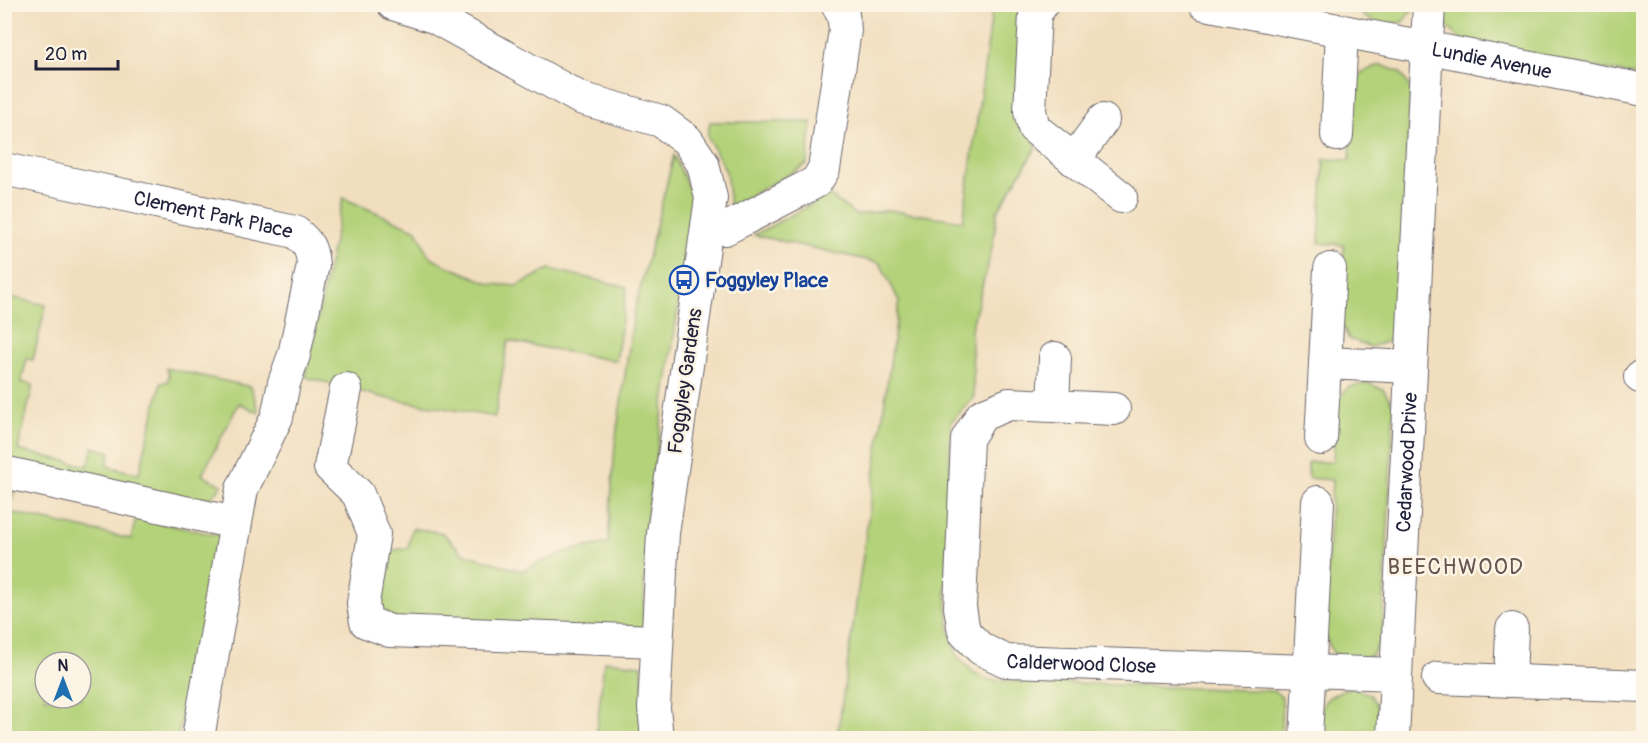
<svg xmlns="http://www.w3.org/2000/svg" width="1648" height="743" font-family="Pangolin,sans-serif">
<rect width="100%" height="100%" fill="#fcf5e5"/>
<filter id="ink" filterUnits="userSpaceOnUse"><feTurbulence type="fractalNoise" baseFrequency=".0167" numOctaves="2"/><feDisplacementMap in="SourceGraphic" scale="12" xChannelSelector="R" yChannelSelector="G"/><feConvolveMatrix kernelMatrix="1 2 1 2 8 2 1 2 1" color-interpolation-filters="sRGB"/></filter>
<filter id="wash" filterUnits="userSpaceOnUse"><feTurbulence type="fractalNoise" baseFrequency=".008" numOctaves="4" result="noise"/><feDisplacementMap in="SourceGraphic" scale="24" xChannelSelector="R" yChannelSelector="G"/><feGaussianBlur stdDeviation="1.35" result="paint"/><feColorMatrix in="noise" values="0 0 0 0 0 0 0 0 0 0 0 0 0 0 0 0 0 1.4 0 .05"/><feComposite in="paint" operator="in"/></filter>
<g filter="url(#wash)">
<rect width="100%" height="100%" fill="#f1debe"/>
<!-- green -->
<g fill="#b3d279" stroke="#6a7a5a" stroke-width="1.5" fill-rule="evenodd">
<path d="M993,5H1025L1036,148L997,212L993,244L971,330L974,397L951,422L946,594L950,633L957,656L973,672L989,680L1274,691L1282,697L1281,738H837L899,301L880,263L754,235L829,195L856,215L889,210L963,221Z"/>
<path d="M1357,5H1415L1403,22L1383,26L1363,16Z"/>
<path d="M1442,5H1643V77L1465,42L1448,28Z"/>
<path d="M1381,65L1400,72L1411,89L1398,325L1389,341L1370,347L1349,339L1340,321L1344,245L1319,243L1324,159L1350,160L1353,87L1362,72Z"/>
<path d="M710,122H812L807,164L730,207L726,171L707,136Z"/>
<path d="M674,155L694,201L645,531L644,630L398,622L378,605L387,551L408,548L412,528L443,533L463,553L521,571L568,551L608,543L615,444L634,313Z"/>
<path d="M343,198L417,230L428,255L445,265L491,284L517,286L549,269L627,287L616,361L508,341L495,417L385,398L305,377Z"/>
<path d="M5,296L46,305L33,360L27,359L21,382L33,385L18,450L88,466L93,447L110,452L107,466L139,474L161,383L168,381L169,374L166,368L251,387L259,413L239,403L202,475L222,485L212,497L196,499L5,465Z"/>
<path d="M1367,383L1383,389L1394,406L1382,639L1371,656L1351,661L1333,653L1324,633L1332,480L1308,478V462H1333L1336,400L1349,387Z"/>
<path d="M4,484L14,491L9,512L131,539L136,518L221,536L193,701L181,722L178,738H5ZM45,662H81V698H45Z"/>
<path d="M604,661L642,665L647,738H596Z"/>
<path d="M1350,687L1370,694L1378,709L1377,738H1319C1321,705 1317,700 1350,687Z"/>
</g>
</g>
<g filter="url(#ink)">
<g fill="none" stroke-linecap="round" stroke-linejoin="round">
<!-- minor casing -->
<g stroke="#6a6469" stroke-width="34">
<g id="minor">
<path d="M393,4L434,17L580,98L661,121L687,140L703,164L711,198L663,533L654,708L657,738"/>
<path d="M1042,4L1035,14L1030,111L1034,128L1121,197"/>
<path id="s1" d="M1205,4L1644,90"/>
<path d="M1337,135L1342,31"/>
<path d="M1074,160L1103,120"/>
<path id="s2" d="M4,169L295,232C308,242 312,249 313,265L294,355L284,383L277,417L242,489L198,738"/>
<path d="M707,228L725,229L816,182L824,169L845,30L843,15L837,4"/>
<path d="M1325,363L1411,367"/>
<path d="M1640,377H1644"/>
<path d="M346,389L330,467L358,494L374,534L363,603L366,622L390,631L656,641"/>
<path d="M1053,406L1055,358"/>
<path id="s3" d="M1114,409L1009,404L982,415L967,439L960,607L964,632L981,649L1006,661L1396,674"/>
<path d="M1321,439L1330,269"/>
<path d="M4,472L235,523"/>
<path d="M1438,678L1644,686"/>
<path d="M1510,681L1512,629"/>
<path d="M1306,738L1318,502"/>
<path id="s4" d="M1393,738L1429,4"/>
</g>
</g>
<!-- minor -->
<use href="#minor" stroke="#fff" stroke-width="32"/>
</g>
</g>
<!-- icons -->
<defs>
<g id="bus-ring" transform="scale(1.5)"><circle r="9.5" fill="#fcf5e5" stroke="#1a4fb4" stroke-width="1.5"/><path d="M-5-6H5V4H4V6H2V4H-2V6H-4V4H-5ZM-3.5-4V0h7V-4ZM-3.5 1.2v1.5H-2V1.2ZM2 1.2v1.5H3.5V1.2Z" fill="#1a4fb4"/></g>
</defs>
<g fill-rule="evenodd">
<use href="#bus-ring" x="684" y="280"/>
</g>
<g text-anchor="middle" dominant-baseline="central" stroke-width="5" stroke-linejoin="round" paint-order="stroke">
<!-- street labels -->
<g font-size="20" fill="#22223b" stroke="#fcf5e5">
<text stroke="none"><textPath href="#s1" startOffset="292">Lundie Avenue</textPath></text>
<text stroke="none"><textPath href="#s2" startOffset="214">Clement Park Place</textPath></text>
<text transform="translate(685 381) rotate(-82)">Foggyley Gardens</text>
<text stroke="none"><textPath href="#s4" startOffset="276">Cedarwood Drive</textPath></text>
<text stroke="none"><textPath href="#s3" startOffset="483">Calderwood Close</textPath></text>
</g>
<!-- transit labels -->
<g font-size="20" font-weight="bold" fill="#164399" stroke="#fcf5e5" text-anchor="start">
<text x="705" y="280">Foggyley Place</text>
</g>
<!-- quarter labels -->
<g font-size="22" letter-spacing="1.5" fill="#65544f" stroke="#fcf5e5">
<text x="1456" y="567">BEECHWOOD</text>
</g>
</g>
<!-- margin -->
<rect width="1648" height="743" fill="none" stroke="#fcf5e5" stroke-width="24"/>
<!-- north arrow -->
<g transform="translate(63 680)"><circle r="28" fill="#fcf5e5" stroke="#a5a1a1" stroke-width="1.5"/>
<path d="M0-4.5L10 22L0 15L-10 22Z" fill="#1f6fb2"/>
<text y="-9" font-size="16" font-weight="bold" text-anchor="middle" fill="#22223b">N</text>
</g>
<!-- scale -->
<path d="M36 60v9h82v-9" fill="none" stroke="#22223b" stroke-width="3"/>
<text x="45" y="60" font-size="18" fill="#22223b" stroke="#fcf5e5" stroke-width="4.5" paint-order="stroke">20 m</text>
</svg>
